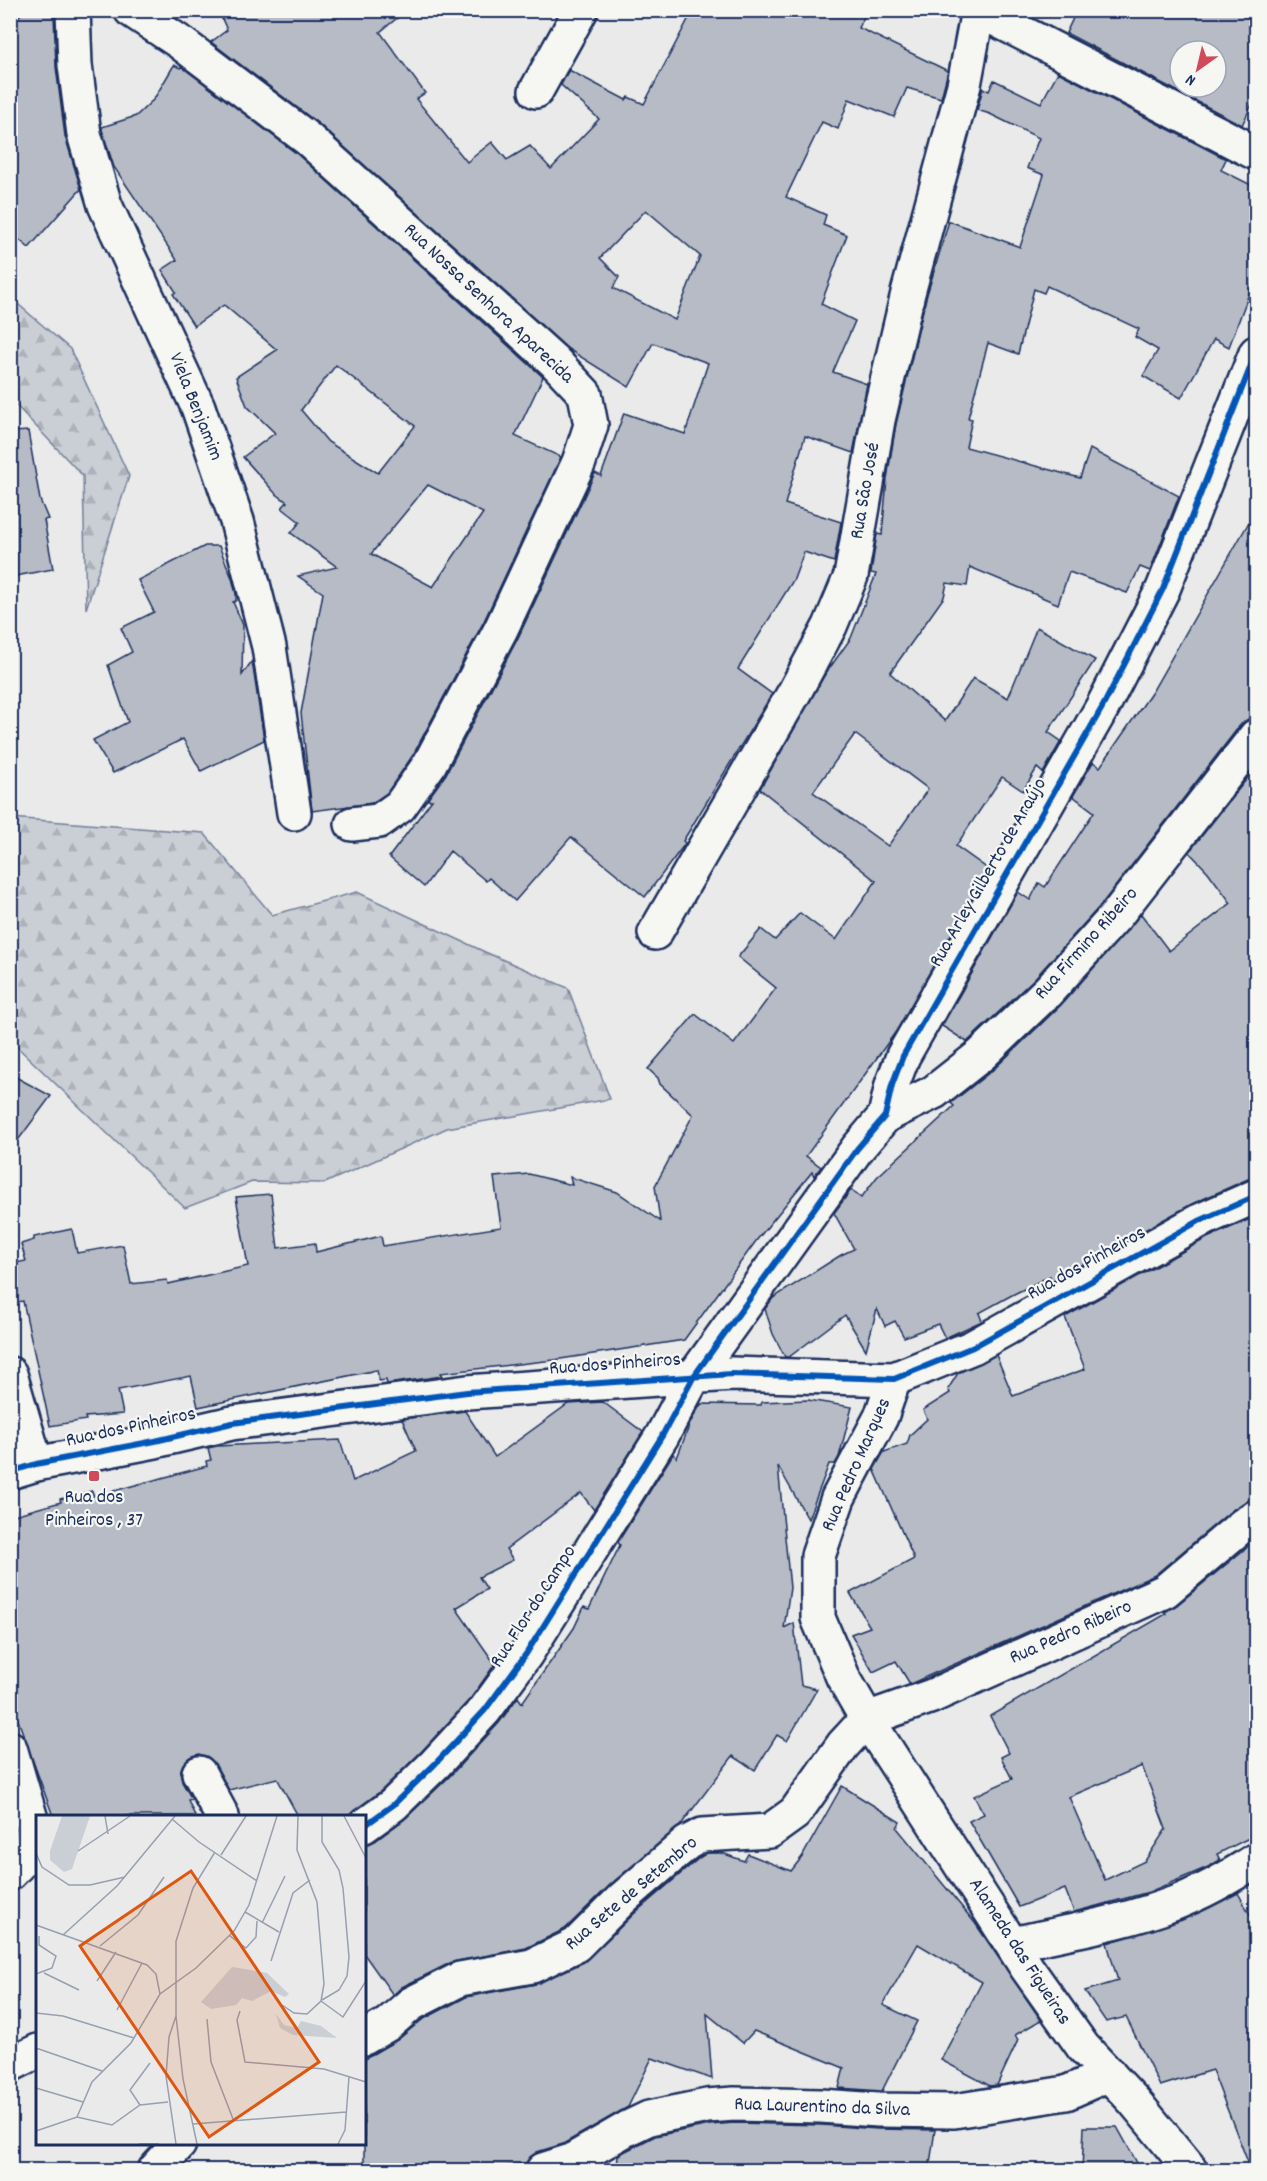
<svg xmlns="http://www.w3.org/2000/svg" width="1267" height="2181" font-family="Dekko,sans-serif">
<defs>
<pattern id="forest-firs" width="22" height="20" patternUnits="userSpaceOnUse" patternTransform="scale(1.5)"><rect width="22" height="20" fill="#caced5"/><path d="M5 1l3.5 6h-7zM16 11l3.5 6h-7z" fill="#adb1b9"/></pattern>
</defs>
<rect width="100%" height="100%" fill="#e9eae9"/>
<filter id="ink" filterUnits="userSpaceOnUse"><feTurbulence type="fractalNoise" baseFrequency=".0167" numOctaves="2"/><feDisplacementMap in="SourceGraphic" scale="12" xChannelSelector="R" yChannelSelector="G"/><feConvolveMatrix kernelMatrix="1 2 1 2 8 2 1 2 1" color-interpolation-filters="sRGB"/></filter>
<g filter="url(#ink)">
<!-- forest -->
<g fill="url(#forest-firs)" stroke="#727e9a" stroke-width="1.5">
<path d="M11,298L70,349L129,476L86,609L83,476L11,400Z"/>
<path d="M10,818L204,833L272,915L357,892L485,952L568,988L610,1099L447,1128L325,1183L252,1182L185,1208L11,1041Z"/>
</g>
<!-- building -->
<g fill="#b6bbc6" stroke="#1b2f5e" stroke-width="1.5" fill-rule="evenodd">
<path d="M24,10H48L54,15L56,67L65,136L81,189L29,248L10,232V28Z"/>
<path d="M218,10H407L380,32L425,93L416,99L467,162L492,142L507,160L530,146L551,169L599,119L561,85L569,70L626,100L628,97L644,104L693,10H867L859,28L948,71L941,98L907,88L894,117L849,99L838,129L822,122L786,197L826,215L823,225L847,235L821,304L855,321L833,372L867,384L853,453L805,436L785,504L841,522L834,562L804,552L794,579L738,669L772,694L683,841L685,843L684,845L645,897L571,837L515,901L489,878L486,881L450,851L424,887L389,857L432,800H427L446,774L518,638L595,473L601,476L624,413L685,434L708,363L653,343L629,387L568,349L320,125L211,42L227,30ZM646,210L700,256L675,320L613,288L619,277L600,258Z"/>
<path d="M1077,10H1257V94L1242,125L1066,33ZM1180,51H1216V87H1180Z"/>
<path d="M174,65L180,68L182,67L296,153L543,377L515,436L561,457L484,621L413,755L387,793L372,803L312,811L301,713L323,593L298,576L337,567L291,533L300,522L282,508L287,502L275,493L243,457L275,433L247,406L236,377L277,350L224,305L194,326L173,294L176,292L162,270L177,260L114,167L102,130V127L136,116L154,99ZM336,365L415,426L378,473L328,442L301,410ZM428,485L483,513L433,587L371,554Z"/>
<path d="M1058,72L1226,159L1221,170L1257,188V272L1229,347L1214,339L1181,398L1143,376L1158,350L1135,337L1139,329L1047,286L1044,293L1034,289L1018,354L988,343L968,418L972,419L966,447L1080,478L1090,449L1179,496L1150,571L1140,567L1127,593L1069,572L1058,604L970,567L967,586L947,583L944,597L890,673L945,721L973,678L1008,698L1037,627L1095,660L1048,732L1061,741L1043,773L1037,768L1023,791L1002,777L956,846L988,869L897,1030L806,1156L821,1167L814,1176L812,1172L756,1241L684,1340L554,1360L440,1373L442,1376L387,1384L386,1380L379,1381L377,1370L198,1407L191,1376L118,1390L123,1414L85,1417L86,1420L50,1426L23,1301L10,1303V1264L26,1261L21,1244L34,1240V1237L72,1229L77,1253L123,1245L131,1284L167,1280L168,1284L248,1266L236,1197L271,1194L278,1248L315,1243L316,1252L381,1236L383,1246L501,1227L494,1177L529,1174L572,1185L570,1177L617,1192L660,1221L655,1186L693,1115L660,1084L658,1078L648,1069L695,1014L734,1044L776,988L738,957L761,929L775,940L800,913L836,940L876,881L760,789L824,676L851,638L876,574L871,573L877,534L882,535L887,479L896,424L926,298L949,221L1020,247L1044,175L1027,168L1039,138L990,114L977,110L983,88L989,91L994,80L1041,103ZM855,734L928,789L888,846L813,792Z"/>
<path d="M10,430H13L14,432L28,431L40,500L48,519L44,520L53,569L10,577Z"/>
<path d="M1257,508V718L1248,719L1241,724L1101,905L1035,978L967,1042L942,1026L1018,892L1030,900L1039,883L1045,887L1094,812L1073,796L1093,762L1100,767L1152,692Z"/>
<path d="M205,546H219L232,578L236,594V601L233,602L243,625L242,675L252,661L264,740L201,771L183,739L113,773L93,740L128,722L108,665L132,652L121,628L154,612L138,580Z"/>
<path d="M1257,766V1178L1248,1179L1190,1205L1052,1281L1050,1276L1012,1295L979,1313L982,1321L945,1338L938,1324L904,1337L895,1321L885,1326L877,1309L866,1350L845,1315L789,1357H785L773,1334L765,1309L773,1298L841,1255L854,1249L834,1213L851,1190L861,1198L877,1177L954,1106L951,1103L994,1069L1061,1005L1141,914L1169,951L1231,903L1208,872L1189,852Z"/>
<path d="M10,1074L51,1096L10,1151Z"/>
<path d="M1257,1216V1498L1246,1501L1231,1511L1155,1575L910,1684L896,1661L873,1672L851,1634L870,1627L850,1593L914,1559L874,1469L884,1452L907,1444L910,1435L927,1419L923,1410L950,1393L948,1389L958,1373L996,1355L1013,1396L1085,1369L1065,1317L1207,1238Z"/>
<path d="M808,1400L852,1407L839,1457L835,1464H829L808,1519L778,1466L790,1588L784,1628L794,1623L801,1685L817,1689L787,1741L777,1735L755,1770L733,1756L680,1826L611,1884L565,1929L526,1948L452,1962L402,1987L393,1995L364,1954V1845L375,1841L406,1818L449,1777L499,1723L518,1697L522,1703L574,1628L584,1607L589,1609L620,1545L618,1542L673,1454L677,1458L691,1421L701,1404L761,1405L762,1402Z"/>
<path d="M603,1402L643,1432L594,1510L581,1493L506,1549L513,1560L479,1577L487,1589L456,1608L495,1664L471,1698L422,1751L381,1791L348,1816H298L277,1778L229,1790L215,1764L208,1757L199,1754L190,1757L183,1764L180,1772L182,1782L192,1799L188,1800L195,1816H53L10,1698V1516L61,1502L60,1499L92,1491L94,1496L207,1466L206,1461L211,1460L208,1448L217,1446L340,1440L353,1481L416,1451L402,1419L465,1411L495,1457L568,1404Z"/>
<path d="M1257,1539V1834L1217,1854L1220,1860L1208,1867L1149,1892L1074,1912L1065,1889L1019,1907L969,1821L984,1814L974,1796L1012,1779L1001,1757L1009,1753L990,1716L1166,1614L1165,1612L1177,1605ZM1142,1766L1166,1829L1145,1861L1105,1880L1069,1797Z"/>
<path d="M842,1786L900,1822L897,1828L975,1923L1041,2020L1015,2035L1018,2040L997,2085L990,2086L941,2060L982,1982L918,1944L883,2005L917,2021L882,2091L839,2088L844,2068L754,2031L743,2043L707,2014L712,2079L652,2058L628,2107L563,2144L537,2152L530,2157L526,2163L485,2170H364V2061L368,2056L397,2040L422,2020L466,1997L536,1984L584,1962L636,1912L698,1859L707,1853H722L744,1861L748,1854L791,1871L802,1857Z"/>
<path d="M1238,1893L1257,1927V2170H1251L1212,2070L1160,2086L1126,2017L1106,2022L1085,1991L1118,1981L1107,1943L1182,1920Z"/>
<path d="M734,2123L822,2125L878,2129L935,2130L929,2170H617L618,2155L655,2136L710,2125Z"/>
<path d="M1084,2127H1117L1141,2170H1082Z"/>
</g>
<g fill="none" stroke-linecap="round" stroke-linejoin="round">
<!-- minor casing -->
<g stroke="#1b2f5e" stroke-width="38">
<g id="minor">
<path d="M73,10L75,65L84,134L105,205L198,407L237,521L269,647L294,813"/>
<path d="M131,10L181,43L308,139L554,361L585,394L591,425L579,462L501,629L429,765L400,806L379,821L352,824"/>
<path d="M978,10L1256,153"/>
<path d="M536,91L581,10"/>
<path d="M655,933L794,693L830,626L851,576L878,420L908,293L964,85L978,10"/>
<path d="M885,1116L934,1092L981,1055L1048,991L1115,917L1256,736"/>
<path d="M10,1374L36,1464"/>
<path d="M894,1379L881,1417L838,1498L818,1556V1618L843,1677L867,1719L1027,1968L1083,2047L1134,2101L1191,2170"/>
<path d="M10,1472L36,1464L155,1441L232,1423L467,1392L732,1374L894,1379L973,1347L1199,1221L1256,1196"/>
<path d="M10,1748L33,1826L31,1851L10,1873"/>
<path d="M199,1773L222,1816"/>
<path d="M364,1826L393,1805L435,1764L485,1710L526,1654L662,1436L694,1376L857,1149L885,1116L892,1085L903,1056L1103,706L1163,589L1256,353"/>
<path d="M1013,1944C1066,1932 1123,1923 1175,1903C1204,1892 1230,1877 1256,1860"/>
<path d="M364,2038L388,2024L411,2004L460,1979L532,1966L576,1945L623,1898L687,1843L702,1835L770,1831L795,1813L843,1745L867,1719L932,1696L1165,1591L1243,1525L1256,1517"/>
<path d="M10,2065L38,2051"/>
<path d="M155,2170L179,2144"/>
<path d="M543,2170L571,2161L628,2128L649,2118L707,2106L734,2104L821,2106L878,2110L954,2111L1066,2093L1109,2074"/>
</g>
</g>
<!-- minor -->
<use href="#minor" stroke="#f6f6f2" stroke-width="33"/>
<!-- cycleway casing -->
<g stroke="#f6f6f2" stroke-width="10">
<g id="cycleway">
<path d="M10,1472L36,1464L155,1441L232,1423L467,1392L732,1374L894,1379L973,1347L1199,1221L1256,1196"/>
<path d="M364,1826L393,1805L435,1764L485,1710L526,1654L662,1436L694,1376L857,1149L885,1116L892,1085L903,1056L1103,706L1163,589L1256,353"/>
</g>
</g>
<!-- cycleway -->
<use href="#cycleway" stroke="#0057b8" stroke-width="6"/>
</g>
</g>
<!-- markers -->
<rect fill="#d1495b" stroke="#f6f6f2" stroke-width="2" x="88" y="1470" width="12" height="12" rx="3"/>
<g text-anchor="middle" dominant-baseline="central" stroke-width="4.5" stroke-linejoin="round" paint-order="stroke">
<!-- street labels -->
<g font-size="20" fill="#1b2f5e" stroke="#f6f6f2">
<text transform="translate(488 304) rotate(43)">Rua Nossa Senhora Aparecida</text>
<text transform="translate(195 407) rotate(68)">Viela Benjamim</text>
<text transform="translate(866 491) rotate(-80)">Rua São José</text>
<text transform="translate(989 873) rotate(-60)">Rua Arley Gilberto de Araújo</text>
<text transform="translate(1087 944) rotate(-48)">Rua Firmino Ribeiro</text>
<text transform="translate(1087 1264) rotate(-29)">Rua dos Pinheiros</text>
<text transform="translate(615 1365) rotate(-4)">Rua dos Pinheiros</text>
<text transform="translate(131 1428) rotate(-12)">Rua dos Pinheiros</text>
<text transform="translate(857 1465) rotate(-66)">Rua Pedro Marques</text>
<text transform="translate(534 1607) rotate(-57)">Rua Flor do Campo</text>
<text transform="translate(1071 1633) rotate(-24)">Rua Pedro Ribeiro</text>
<text transform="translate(632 1894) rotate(-40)">Rua Sete de Setembro</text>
<text transform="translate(1019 1952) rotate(57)">Alameda das Figueiras</text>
<text transform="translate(822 2108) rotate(2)">Rua Laurentino da Silva</text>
</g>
<!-- poi labels -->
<g font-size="20" fill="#1b2f5e" stroke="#f6f6f2">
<text x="94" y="1498">Rua dos<tspan x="94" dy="23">Pinheiros , 37</tspan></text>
</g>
</g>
<!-- overview -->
<g transform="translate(36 1815)">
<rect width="330" height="330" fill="#e9eae9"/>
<path d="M26,1H54L36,54L28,57L14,45V36ZM196,152L231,158L253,179L249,182L235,176L216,186L206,183L200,190L175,194L165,187ZM240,199L248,210L261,213L265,206L285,211L301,223L257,220L244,213Z" fill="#caced5"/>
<path fill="none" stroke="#979fb1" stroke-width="1.5" d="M69,1L72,19M308,1L330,43M136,4L163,27L221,66M42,36L94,1M0,38L6,52L33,70H54L89,62M185,40L210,1M209,97L243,117M226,108L249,61M0,110L111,150L120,159L124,179M27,120L81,71L139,1M194,121L210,133L220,122L221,106M64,131L102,100L128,62M235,146L257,78L274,65M8,158L43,175M0,159L16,153L20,141L3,130V121M61,166L80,137M286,185L303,175L311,161L313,142L307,73L303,55L286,27V1M285,186L307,202L330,166M246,190L258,198L271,199L285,186L288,169L281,87L261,35L262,1M81,195L106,148M204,196L201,205L209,247L288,254L330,267M0,198L27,201L98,223M171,204L175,247L197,304M0,233L66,256M0,273L47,287M104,290L94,275L114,248M41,302L56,267L95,228L124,179L160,153L198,116L213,90L241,1M157,309L310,297M0,316L41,302L76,310L104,290L132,287M103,329H123M140,329L130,261L133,222L140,201M161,329L147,264L140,201V126L157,73L179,37M302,329L309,315L313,262"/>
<path fill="#de5710" fill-opacity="0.15" stroke="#de5710" stroke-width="3" d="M155,56L283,247L173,322L44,131Z"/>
<rect width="330" height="330" fill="none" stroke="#1b2f5e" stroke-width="3"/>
</g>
<!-- margin -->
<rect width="1267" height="2181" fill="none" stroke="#f6f6f2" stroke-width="36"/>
<rect x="18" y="18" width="1231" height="2145" fill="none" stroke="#1b2f5e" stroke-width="2" filter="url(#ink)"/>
<!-- north arrow -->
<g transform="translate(1198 69) rotate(214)"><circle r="28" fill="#f6f6f2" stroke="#9ea6b7" stroke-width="1.5"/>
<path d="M0-4.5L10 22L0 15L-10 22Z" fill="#d1495b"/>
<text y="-9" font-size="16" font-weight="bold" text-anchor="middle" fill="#1b2f5e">N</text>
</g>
</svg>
